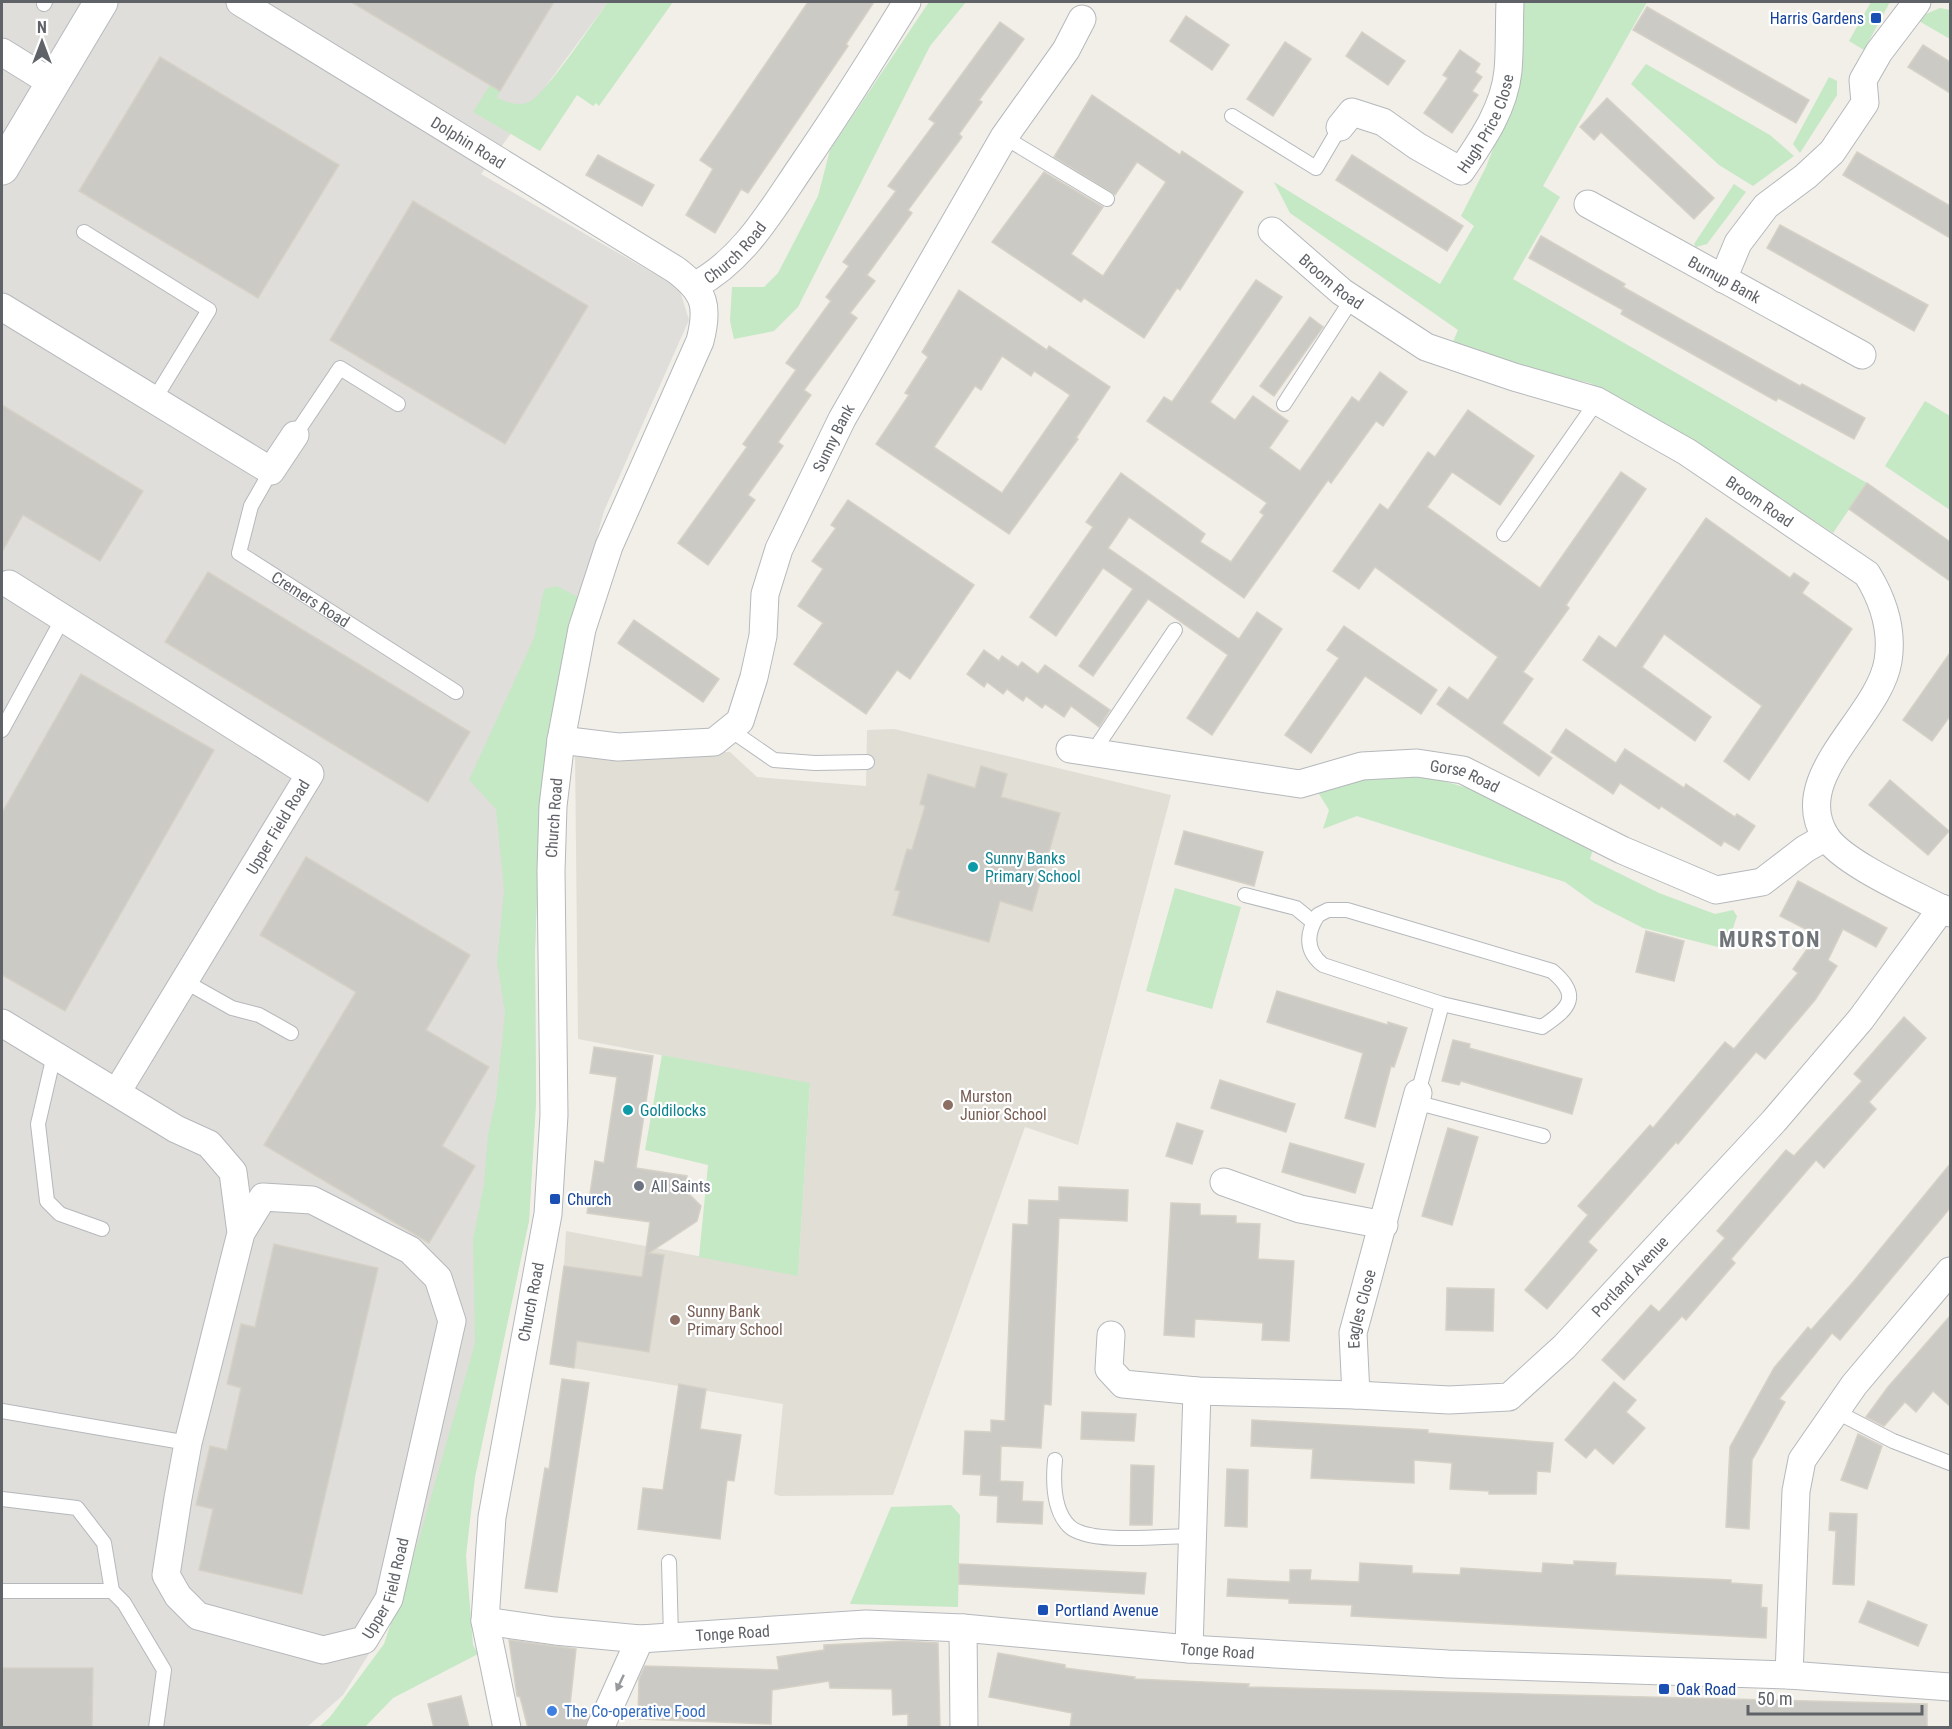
<svg xmlns="http://www.w3.org/2000/svg" width="1952" height="1729" font-family="'Roboto Condensed',sans-serif">
<rect width="100%" height="100%" fill="#f1efe8"/>
<!-- industrial -->
<path fill="#e0deda" d="M2,2H608L481,174L679,288L689,320L604,511L580,598L539,839L535,950L536,1092L529,1221L451,1524L343,1695L307,1727L2,1728Z"/>
<!-- education -->
<path fill="#e1ded6" d="M894,729L1171,795L1078,1145L1025,1127L893,1495L780,1496L774,1494L783,1404L550,1364L564,1266L566,1231L798,1275L810,1084L578,1039L575,751L730,752L757,777L866,786L867,730Z"/>
<!-- green -->
<g fill="#c5e8c5">
<path d="M608,2H673L599,106L596,103L593,106L577,95L540,151L473,112L490,85L500,91L497,98C508,102 517,107 529,102C547,93 594,21 608,2Z"/>
<path d="M929,2H966L930,46L798,307L774,331L734,339L730,321L732,287H764L778,273L818,196L830,150Z"/>
<path d="M1522,2H1647L1543,186L1560,197L1513,279L1867,483L1833,533L1686,437L1590,383L1541,372L1452,344L1458,330L1290,213L1274,182L1440,284L1474,226L1461,216L1486,167L1512,101Z"/>
<path d="M1871,2H1890L1864,50L1849,41Z"/>
<path d="M1940,8L1950,10V39L1919,21L1926,14Z"/>
<path d="M1646,64L1770,135L1794,156L1753,186L1719,165L1631,84Z"/>
<path d="M1829,77L1837,81V95L1800,153L1793,144Z"/>
<path d="M1734,184L1746,192L1707,244L1696,247L1694,244Z"/>
<path d="M1925,401L1950,416V510L1885,466Z"/>
<path d="M557,586L580,598L539,839L535,950L536,1104L529,1221L475,1477L466,1556L473,1645L478,1654L393,1698L365,1727L318,1728L330,1717L384,1644L419,1539L475,1343L473,1239L484,1184L488,1135L496,1099L505,1013L497,962L504,890L496,809L469,780L534,638L544,589Z"/>
<path d="M1394,772L1436,779L1471,789L1594,846L1590,859L1659,893L1715,914L1733,910L1737,916L1726,949L1643,928L1594,903L1565,882L1357,816L1323,829L1329,810L1316,789Z"/>
<path d="M1175,888L1241,907L1212,1009L1146,991Z"/>
<path d="M662,1055L810,1083L798,1276L699,1257L708,1165L645,1150Z"/>
<path d="M951,1505L960,1515L958,1607L850,1604L891,1507Z"/>
</g>
<!-- building -->
<g fill="#cccac5" stroke="#d6d1c6" stroke-width="1.5" fill-rule="evenodd">
<path d="M351,2H554L500,91Z"/>
<path d="M808,2H874L846,44L848,46L748,193L741,189L715,233L686,215L713,169L700,160Z"/>
<path d="M1647,7L1809,100L1796,123L1633,30Z"/>
<path d="M1186,16L1229,45L1212,70L1170,41Z"/>
<path d="M1000,22L1024,39L979,100L982,102L959,134L962,137L908,210L912,213L867,275L875,281L850,313L857,318L804,390L811,395L778,442L783,446L748,495L755,500L708,565L678,543L747,447L743,444L796,370L786,363L831,301L826,297L849,266L843,262L896,191L888,186L935,123L929,119Z"/>
<path d="M1362,32L1405,61L1388,85L1346,56Z"/>
<path d="M1285,42L1311,59L1273,116L1247,99Z"/>
<path d="M1923,45L1950,62V93L1908,67Z"/>
<path d="M1460,50L1480,64L1475,72L1482,77L1472,91L1478,95L1452,133L1424,113L1448,78L1443,75Z"/>
<path d="M160,57L339,165L258,298L79,191Z"/>
<path d="M1092,95L1180,155L1182,151L1243,192L1180,290L1177,288L1144,338L1084,298L1081,302L992,242L1044,172L1103,207L1071,254L1103,276L1166,182L1137,162L1115,195L1054,157Z"/>
<path d="M1607,98L1714,198L1694,219L1601,132L1594,140L1580,127Z"/>
<path d="M1857,152L1950,206V238L1843,175Z"/>
<path d="M598,155L654,185L642,206L586,175Z"/>
<path d="M1352,155L1463,226L1447,251L1336,180Z"/>
<path d="M413,201L588,306L505,444L330,340Z"/>
<path d="M1780,225L1928,305L1914,331L1767,248Z"/>
<path d="M1541,236L1625,284L1623,287L1800,386L1802,384L1865,418L1854,439L1778,398L1776,401L1621,314L1623,310L1529,258Z"/>
<path d="M1256,280L1282,297L1210,402L1235,420L1253,396L1288,421L1269,448L1300,471L1352,397L1359,402L1380,372L1407,392L1383,426L1376,421L1331,483L1328,480L1244,598L1129,517L1108,548L1239,639L1257,612L1282,629L1212,735L1187,718L1228,655L1148,599L1093,676L1079,666L1133,589L1103,568L1056,636L1030,617L1093,527L1086,522L1121,473L1205,534L1200,542L1231,562L1264,515L1260,512L1267,503L1147,421L1164,397L1172,402Z"/>
<path d="M959,290L1047,350L1049,346L1110,387L1076,438L1078,439L1009,534L876,444L909,395L905,393L928,357L922,352ZM1002,356L1031,376L1034,371L1070,395L1002,493L934,447L975,386L981,390Z"/>
<path d="M1310,317L1323,327L1274,396L1260,386Z"/>
<path d="M2,405L143,491L100,561L23,515L2,552Z"/>
<path d="M1468,410L1534,456L1500,505L1452,472L1427,507L1540,588L1621,472L1646,489L1566,605L1569,608L1523,672L1533,679L1502,723L1552,758L1539,776L1437,704L1449,687L1468,700L1498,657L1375,567L1359,589L1333,571L1380,504L1388,510L1428,452L1435,457Z"/>
<path d="M1867,483L1950,542V581L1849,509Z"/>
<path d="M848,500L974,585L910,679L897,670L866,714L794,664L823,623L798,606L823,569L812,561L836,528L831,525Z"/>
<path d="M1706,518L1790,578L1794,573L1809,583L1802,593L1852,629L1749,780L1724,761L1762,706L1664,634L1642,667L1711,717L1695,741L1583,660L1599,636L1616,648Z"/>
<path d="M208,572L470,732L428,802L165,642Z"/>
<path d="M634,620L719,679L703,702L618,643Z"/>
<path d="M1344,626L1437,690L1421,714L1365,676L1311,753L1285,735L1339,658L1327,650Z"/>
<path d="M984,650L999,661L1002,656L1018,667L1022,662L1038,674L1045,665L1110,710L1099,727L1071,706L1064,717L1045,704L1042,708L1026,696L1023,701L1007,689L1003,694L987,682L984,687L967,674Z"/>
<path d="M1950,653V716L1932,741L1903,720Z"/>
<path d="M81,674L214,750L65,1011L2,975V813Z"/>
<path d="M1566,729L1616,763L1625,749L1684,788L1686,784L1735,817L1737,814L1755,826L1739,850L1724,841L1721,846L1661,806L1659,809L1620,783L1613,794L1551,752Z"/>
<path d="M981,766L1007,774L1001,797L1060,813L1032,911L1000,901L989,942L893,915L900,891L895,890L907,849L912,850L925,806L920,804L928,774L975,788Z"/>
<path d="M1890,780L1949,831L1928,855L1869,805Z"/>
<path d="M1184,831L1263,852L1254,886L1175,864Z"/>
<path d="M306,857L470,955L426,1030L489,1067L442,1146L475,1166L429,1243L264,1145L356,992L260,935Z"/>
<path d="M1798,881L1887,928L1876,947L1843,929L1828,960L1837,966L1815,1000L1765,1059L1756,1052L1678,1144L1676,1142L1588,1242L1597,1250L1547,1309L1525,1290L1588,1215L1578,1206L1650,1125L1653,1128L1725,1042L1734,1049L1798,973L1793,969L1817,935L1780,916Z"/>
<path d="M1646,931L1684,941L1674,981L1636,972Z"/>
<path d="M1277,991L1388,1025V1022L1407,1028L1394,1067L1391,1066L1375,1127L1345,1118L1363,1053L1267,1022Z"/>
<path d="M1904,1017L1926,1038L1869,1102L1876,1109L1824,1168L1816,1160L1731,1259L1735,1263L1686,1320L1682,1316L1624,1380L1602,1360L1651,1305L1659,1312L1725,1238L1717,1231L1786,1150L1794,1156L1862,1081L1854,1074Z"/>
<path d="M1453,1040L1470,1044L1469,1048L1582,1079L1572,1114L1461,1081L1459,1085L1442,1081Z"/>
<path d="M594,1047L653,1056L636,1168L687,1176L685,1190L701,1206L697,1221L649,1253L664,1255L649,1352L577,1341L574,1368L550,1364L564,1266L642,1277L650,1222L587,1213L595,1161L604,1163L617,1077L590,1073Z"/>
<path d="M1220,1080L1295,1104L1286,1132L1211,1108Z"/>
<path d="M1177,1123L1203,1131L1192,1164L1166,1156Z"/>
<path d="M1448,1128L1478,1137L1452,1225L1422,1216Z"/>
<path d="M1290,1143L1364,1164L1355,1193L1282,1172Z"/>
<path d="M1950,1164V1208L1840,1340L1832,1333L1779,1399L1785,1402L1752,1460L1749,1529L1726,1527L1730,1447L1774,1368L1808,1327L1811,1330L1854,1281Z"/>
<path d="M1059,1187L1128,1190L1127,1221L1059,1218L1051,1405L1044,1404L1041,1448L1001,1446L1000,1481L1023,1482L1022,1501L1043,1502L1042,1524L997,1522L998,1496L980,1495L981,1475L963,1474L965,1431L991,1432V1420L1005,1421L1013,1224L1028,1225L1029,1200L1059,1201Z"/>
<path d="M1171,1203L1200,1204V1215L1236,1216V1223L1260,1224L1258,1259L1294,1261L1289,1341L1262,1340L1263,1323L1195,1319L1194,1337L1164,1335Z"/>
<path d="M274,1244L378,1268L302,1594L199,1570L213,1509L196,1505L210,1446L227,1450L241,1388L227,1384L241,1324L255,1327Z"/>
<path d="M1447,1288L1494,1289L1493,1331L1446,1330Z"/>
<path d="M1950,1316V1406L1933,1391L1916,1412L1905,1402L1884,1426L1866,1417L1888,1387Z"/>
<path d="M562,1379L589,1383L557,1592L525,1588L545,1468L549,1469Z"/>
<path d="M1614,1382L1636,1400L1626,1412L1645,1428L1613,1464L1595,1448L1586,1458L1565,1440Z"/>
<path d="M679,1384L706,1389L700,1429L741,1435L734,1481L727,1480L720,1539L638,1529L643,1488L663,1490Z"/>
<path d="M1082,1412L1136,1414L1134,1441L1081,1439Z"/>
<path d="M1252,1420L1428,1430V1433L1553,1443L1550,1472L1537,1471L1536,1494H1489V1491L1450,1489L1452,1463L1414,1460V1483L1311,1478L1313,1449L1251,1446Z"/>
<path d="M1858,1434L1882,1446L1867,1489L1841,1480Z"/>
<path d="M1131,1465L1154,1466L1152,1525H1130Z"/>
<path d="M1227,1469L1248,1470L1247,1527L1225,1526Z"/>
<path d="M1830,1513L1857,1514L1854,1585L1833,1584L1836,1531L1829,1530Z"/>
<path d="M1574,1561L1616,1563L1615,1575L1731,1580V1583L1762,1585L1761,1607L1767,1608L1766,1638L1351,1616L1352,1605L1289,1603V1599L1227,1596L1228,1579L1290,1582V1570H1311L1310,1580L1359,1582L1360,1563L1412,1566V1573L1460,1575L1461,1568L1542,1573L1543,1563L1574,1565Z"/>
<path d="M959,1564L1146,1573L1144,1594L959,1584Z"/>
<path d="M1868,1601L1927,1625L1918,1646L1859,1622Z"/>
<path d="M509,1640L576,1649L570,1705L589,1715L585,1728H528L520,1697L517,1696Z"/>
<path d="M903,1641L938,1643L940,1728H908V1714L893,1715L892,1689L830,1688L829,1681L772,1690L771,1724L638,1719L639,1679L645,1666L779,1670L777,1657L824,1650V1645Z"/>
<path d="M998,1653L1065,1665V1668L1135,1677L1134,1679L1249,1684L1248,1687L1927,1704V1728H1070L1072,1713L989,1697Z"/>
<path d="M2,1668H93L92,1728H2Z"/>
<path d="M461,1696L469,1728H434L428,1704Z"/>
</g>
<g fill="none" stroke-linecap="round" stroke-linejoin="round">
<!-- lane casing -->
<g stroke="#b5b8bc" stroke-width="16">
<g id="lane">
<path d="M44,4L45,2"/>
<path d="M1232,116L1316,168L1340,127"/>
<path d="M1004,137L1107,199"/>
<path d="M84,232L209,310L154,400"/>
<path d="M1284,404L1352,299"/>
<path d="M295,435L340,368L398,404"/>
<path id="s1" d="M271,471L251,506L239,553L456,692"/>
<path d="M1504,534L1597,401"/>
<path d="M729,729L774,760L815,763L867,762"/>
<path d="M2,730L63,618"/>
<path d="M1093,752L1175,630"/>
<path d="M1245,895L1296,908L1313,922"/>
<path d="M1328,910H1347L1552,971C1582,996 1569,1009 1542,1027L1442,1004L1323,965C1305,951 1306,933 1318,915Z"/>
<path d="M184,981L232,1008L259,1015L291,1033"/>
<path d="M54,1055L38,1124L47,1201L60,1214L102,1229"/>
<path d="M1418,1093L1442,1004"/>
<path d="M1415,1102L1543,1136"/>
<path d="M2,1411L188,1443"/>
<path d="M1835,1411L1893,1441L1950,1463"/>
<path d="M1055,1460C1053,1481 1053,1510 1069,1526C1088,1545 1165,1536 1192,1536"/>
<path d="M2,1499L77,1508L104,1543L112,1591"/>
<path d="M669,1562L671,1637"/>
<path d="M2,1591H112L124,1603L164,1670L156,1728"/>
</g>
</g>
<!-- street casing -->
<g stroke="#b5b8bc" stroke-width="29">
<g id="street">
<path id="s2" d="M240,2L676,270C705,292 709,306 700,341L609,546L582,629L561,740L553,806L551,871L554,1115L548,1214L492,1517L485,1621L507,1728"/>
<path d="M2,52L52,83"/>
<path id="s3" d="M1340,127L1352,112L1383,122L1417,146L1461,171C1482,140 1504,109 1508,71C1510,48 1509,24 1510,2"/>
<path id="s4" d="M1588,204L1862,355"/>
<path id="s5" d="M1272,231L1342,292L1426,347L1514,377L1597,401L1687,452L1867,574C1883,600 1893,630 1888,661C1879,718 1787,777 1826,837C1845,865 1919,896 1950,913"/>
<path d="M1723,279L1738,243L1766,206L1806,176L1832,152L1865,103L1863,80L1879,52L1917,2"/>
<path id="s6" d="M696,285C744,259 771,211 801,167C838,113 873,58 907,2"/>
<path d="M2,307L271,471L295,435"/>
<path d="M9,584L310,774L117,1092"/>
<path id="s7" d="M561,740L618,747L714,742L740,721L754,677L763,636L765,594L779,549L842,419L1004,137L1066,50L1082,19"/>
<path id="s8" d="M1070,749L1300,784L1362,766L1417,763L1463,770L1622,850L1716,890L1762,882L1805,849L1826,837"/>
<path id="s9" d="M2,1023L176,1129L209,1144L233,1172L241,1233L188,1443L178,1498L166,1575L178,1596L198,1616L323,1650L364,1640L389,1599L452,1321L438,1278L410,1250L312,1200L263,1197L241,1233"/>
<path d="M1224,1182L1300,1209L1384,1225"/>
<path id="s10" d="M1111,1335L1109,1369L1123,1384L1197,1391L1356,1395L1449,1400L1509,1397L1564,1347L1774,1121L1861,1019L1942,908"/>
<path id="s11" d="M1356,1395L1353,1333L1418,1093"/>
<path id="s12" d="M485,1621L555,1631L640,1639L866,1624L963,1628L1189,1649L1448,1664L1789,1675L1950,1687"/>
<path d="M963,1628L964,1728"/>
<path d="M1189,1649L1197,1391"/>
<path d="M1789,1675L1796,1491L1802,1460L1854,1385L1950,1271"/>
<path d="M600,1728L640,1639"/>
</g>
</g>
<!-- secondary casing -->
<g stroke="#b6babf" stroke-width="35">
<path id="secondary" d="M2,168L101,2"/>
</g>
<!-- lane -->
<use href="#lane" stroke="#fff" stroke-width="14"/>
<!-- street -->
<use href="#street" stroke="#fff" stroke-width="27"/>
<!-- secondary -->
<use href="#secondary" stroke="#fff" stroke-width="33"/>
</g>
<!-- one-way arrows -->
<defs><path id="oneway-solid" d="M-6-.8H1V-3.2L6.5 0L1 3.2V.8H-6Z" transform="scale(1.5)"/></defs>
<use fill="#979a9d" href="#oneway-solid" transform="translate(620 1683) rotate(115)"/>
<!-- markers -->
<g fill="#1a4fb4" stroke="#fff" stroke-width="2">
<rect x="1870" y="12" width="12" height="12" rx="3"/>
<rect x="549" y="1193" width="12" height="12" rx="3"/>
<rect x="1037" y="1604" width="12" height="12" rx="3"/>
<rect x="1658" y="1683" width="12" height="12" rx="3"/>
</g>
<g fill="#0f9aa8" stroke="#fff" stroke-width="2">
<circle cx="973" cy="867" r="6"/>
<circle cx="628" cy="1110" r="6"/>
</g>
<g fill="#8d6e63" stroke="#fff" stroke-width="2">
<circle cx="948" cy="1105" r="6"/>
<circle cx="675" cy="1320" r="6"/>
</g>
<circle fill="#6b7280" stroke="#fff" stroke-width="2" cx="639" cy="1186" r="6"/>
<circle fill="#3f7fe0" stroke="#fff" stroke-width="2" cx="552" cy="1711" r="6"/>
<g text-anchor="middle" dominant-baseline="central" stroke-width="4.5" stroke-linejoin="round" paint-order="stroke">
<!-- transit labels -->
<g font-size="16" fill="#164399" stroke="#fff" text-anchor="start">
<text x="1864" y="18" text-anchor="end">Harris Gardens</text>
<text x="567" y="1199">Church</text>
<text x="1055" y="1610">Portland Avenue</text>
<text x="1676" y="1689">Oak Road</text>
</g>
<!-- street labels -->
<g font-size="16" fill="#5f6368" stroke="#fff">
<text stroke="none"><textPath href="#s3" startOffset="198">Hugh Price Close</textPath></text>
<text stroke="none"><textPath href="#s2" startOffset="268">Dolphin Road</textPath></text>
<text stroke="none"><textPath href="#s6" startOffset="51">Church Road</textPath></text>
<text stroke="none"><textPath href="#s4" startOffset="156">Burnup Bank</textPath></text>
<text stroke="none"><textPath href="#s5" startOffset="78">Broom Road</textPath></text>
<text stroke="none"><textPath href="#s7" startOffset="488">Sunny Bank</textPath></text>
<text stroke="none"><textPath href="#s5" startOffset="564">Broom Road</textPath></text>
<text stroke="none"><textPath href="#s1" startOffset="174">Cremers Road</textPath></text>
<text stroke="none"><textPath href="#s8" startOffset="402">Gorse Road</textPath></text>
<text transform="translate(554 818) rotate(-86)">Church Road</text>
<text transform="translate(278 827) rotate(-59)">Upper Field Road</text>
<text stroke="none"><textPath href="#s10" startOffset="612">Portland Avenue</textPath></text>
<text transform="translate(531 1302) rotate(-79)">Church Road</text>
<text stroke="none"><textPath href="#s11" startOffset="87">Eagles Close</textPath></text>
<text stroke="none"><textPath href="#s9" startOffset="970">Upper Field Road</textPath></text>
<text stroke="none"><textPath href="#s12" startOffset="249">Tonge Road</textPath></text>
<text stroke="none"><textPath href="#s12" startOffset="735">Tonge Road</textPath></text>
</g>
<!-- culture labels -->
<g font-size="16" fill="#0d838f" stroke="#fff" text-anchor="start">
<text x="985" y="858">Sunny Banks<tspan x="985" dy="18">Primary School</tspan></text>
<text x="640" y="1110">Goldilocks</text>
</g>
<!-- education labels -->
<g font-size="16" fill="#785e54" stroke="#fff" text-anchor="start">
<text x="960" y="1096">Murston<tspan x="960" dy="18">Junior School</tspan></text>
<text x="687" y="1311">Sunny Bank<tspan x="687" dy="18">Primary School</tspan></text>
</g>
<!-- worship labels -->
<g font-size="16" fill="#5b616d" stroke="#fff" text-anchor="start">
<text x="651" y="1186">All Saints</text>
</g>
<!-- shop labels -->
<g font-size="16" fill="#366cbe" stroke="#fff" text-anchor="start">
<text x="564" y="1711">The Co-operative Food</text>
</g>
<!-- district labels -->
<g font-size="22" font-weight="bold" letter-spacing="1.5" fill="#70757a" stroke="#fff">
<text x="1770" y="939">MURSTON</text>
</g>
</g>
<!-- border -->
<rect width="1952" height="1729" fill="none" stroke="#5f6368" stroke-width="6"/>
<!-- north arrow -->
<g transform="translate(42 42)" stroke="#ffffff" stroke-width="4.5" paint-order="stroke">
<path d="M0-4.5L10 22L0 15L-10 22Z" fill="#5f6368"/>
<text y="-9" font-size="16" font-weight="bold" text-anchor="middle" fill="#5f6368">N</text>
</g>
<!-- scale -->
<path d="M1748 1705v9h174v-9" fill="none" stroke="#5f6368" stroke-width="3"/>
<text x="1757" y="1705" font-size="18" fill="#5f6368" stroke="#ffffff" stroke-width="4.5" paint-order="stroke">50 m</text>
</svg>
